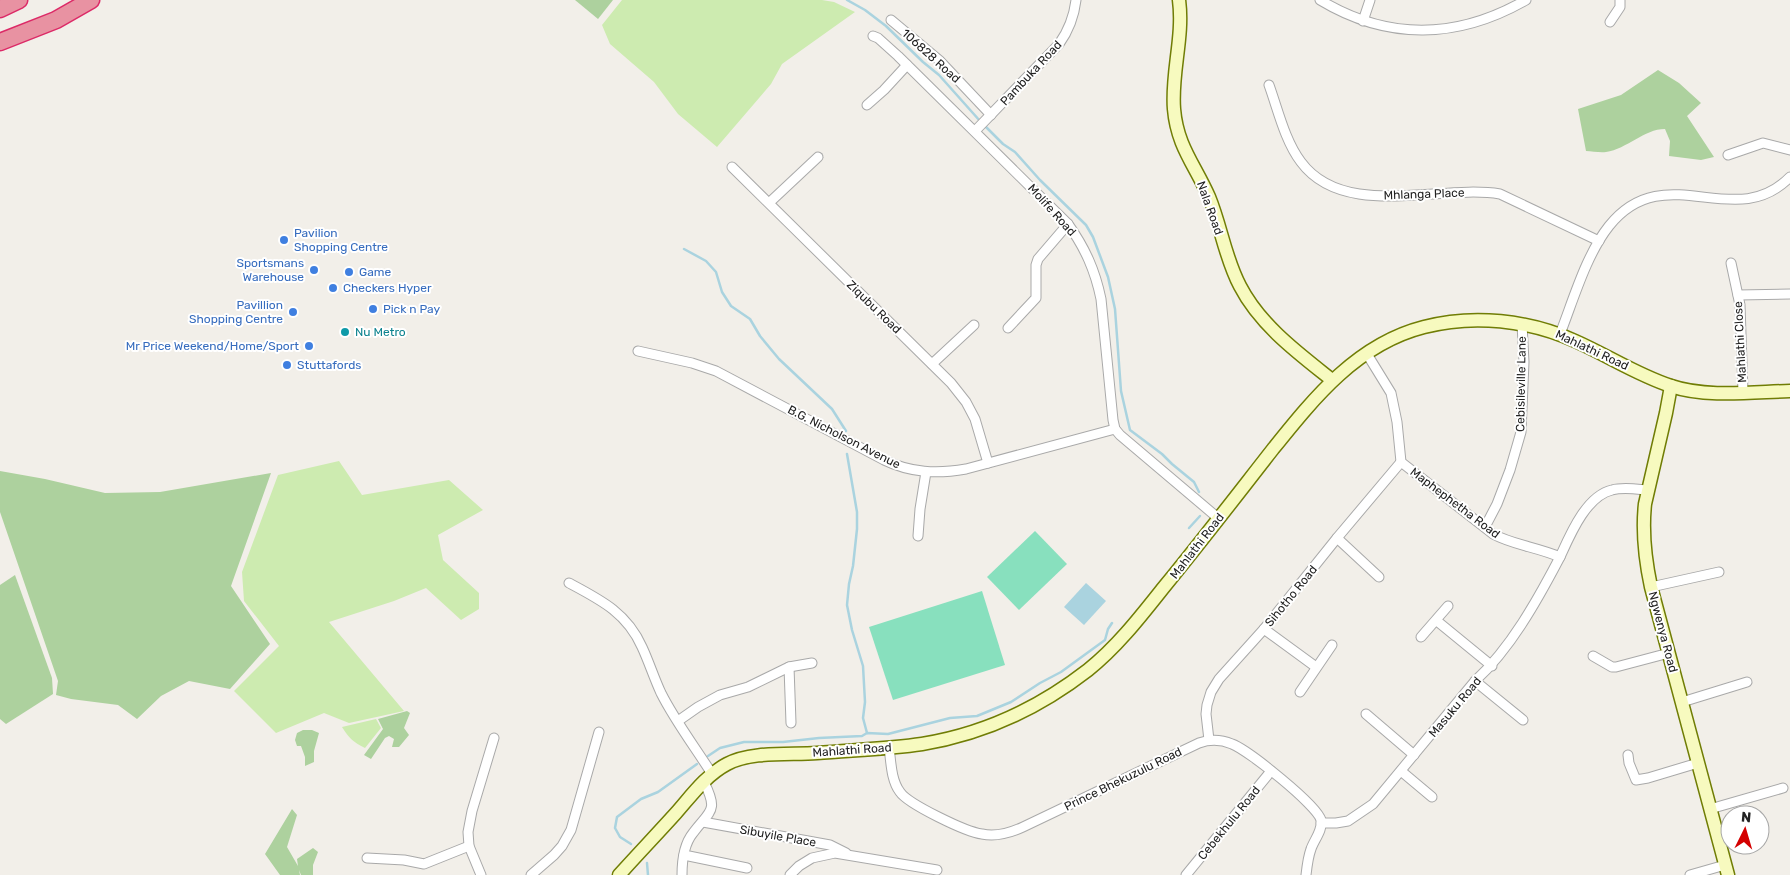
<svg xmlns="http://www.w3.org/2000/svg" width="1790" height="875" font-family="Rubik,sans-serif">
<rect width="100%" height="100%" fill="#f2efe9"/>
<!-- grass -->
<g fill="#cdebb0">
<path d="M622,0H822L834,2L855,12L782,64L771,84L717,147L678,114L654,82L610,44L602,25Z"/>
<path d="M339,461L362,495L449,480L483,510L438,535L443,560L479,593V609L461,620L426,588L394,601L329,622L404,711L349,723L324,713L276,733L234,691L279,646L244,601L242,572L278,475Z"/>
<path d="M376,719L381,728L365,748C354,743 348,737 342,727Z"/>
</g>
<!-- forest -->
<g fill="#add19e">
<path d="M575,0H613L598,19Z"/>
<path d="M1658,70L1679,83L1701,103L1687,116L1714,157L1701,160L1669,156L1670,141L1665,129C1644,129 1627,149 1606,152C1600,153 1592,151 1586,151L1578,109L1621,95Z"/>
<path d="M0,471L45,479L105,493L160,492L271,473L231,586L270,644L230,689L189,681L161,696L137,719L118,705L71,699L56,695L58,681L0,512Z"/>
<path d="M15,575L52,678L53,694L6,724L0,719V585Z"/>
<path d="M407,711L410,713L404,728L409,735L399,747H392L394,739L389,736L385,738L371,759L364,755L383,729L378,719Z"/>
<path d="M303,730H312L319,733L314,751V762L305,766V757L301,746H297L295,740L297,733Z"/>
<path d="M292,809L297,815L287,847L298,866L297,859L313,848L318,852L313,865V875H301L299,870L300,875H280L265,854Z"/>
</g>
<!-- pitch -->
<g fill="#88e0be">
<path d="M1035,531L1067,564L1019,610L987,577Z"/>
<path d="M982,591L1005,665L893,700L869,627Z"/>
</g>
<!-- water -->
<path fill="#aad3df" d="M1086,583L1106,601L1084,625L1064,607Z"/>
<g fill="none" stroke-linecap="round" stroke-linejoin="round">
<!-- stream -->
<g stroke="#aad3df" stroke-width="2.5">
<path d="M847,0L865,10L886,26L923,62L939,75L980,121"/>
<path d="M984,125L1003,144L1015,152L1040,180L1086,225L1093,237L1108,277L1115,309L1121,391L1130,430L1162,454L1172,464L1194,482L1199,492"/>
<path d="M684,249L706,261L716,272L722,292L731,306L750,319L760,336L779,359L832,409L846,431"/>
<path d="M847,454L857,512V529L853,566L849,584L847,605L852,630L863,666L865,702L863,718L867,733"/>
<path d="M1189,528L1200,516"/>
<path d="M708,756L720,748L744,742H783L819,738L862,736L867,733L888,734L950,718L977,716L1011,702L1040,683L1061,672L1105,640L1108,629L1112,623"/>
<path d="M631,844L620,837L615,828L617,817L641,799L658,792L697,764"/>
<path d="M647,863L648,875"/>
</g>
<!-- street casing -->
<g stroke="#a9a9a9" stroke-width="11">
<g id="street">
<path d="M1320,0C1388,41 1458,39 1526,0"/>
<path d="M891,20L940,61L991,115"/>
<path d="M1363,21L1370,0"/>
<path d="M1610,22L1620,7V0"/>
<path d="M873,36L878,38L898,56L1068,224C1085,248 1095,270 1101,299L1113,420L1115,429L1120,435L1218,518"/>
<path d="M1269,85C1278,110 1285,141 1301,162C1344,220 1440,184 1500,194L1599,241"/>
<path d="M867,105L884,90L907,65"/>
<path d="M975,131L1059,44C1069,30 1074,17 1076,0"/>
<path d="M1728,155L1763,143L1790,150"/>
<path d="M732,167L951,383L966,402L975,419L988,463"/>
<path d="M770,202L818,157"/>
<path d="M1731,263L1740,305L1743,392"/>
<path d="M1738,295L1790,294"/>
<path d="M1008,328L1036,298V265L1038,259L1068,224"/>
<path d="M1560,334C1573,301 1586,255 1609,226C1665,156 1734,234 1790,177"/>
<path d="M638,351L692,363L716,371L884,460C911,473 937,474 966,469L1115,429"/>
<path d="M1367,354L1391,393L1397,422L1401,462L1493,534C1513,545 1537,547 1560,557C1570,535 1586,496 1612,490C1623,487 1635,489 1647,490"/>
<path d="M932,364L974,325"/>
<path d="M1485,527L1497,504L1510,470L1521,432L1524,362L1522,324"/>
<path d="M918,536L920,509L926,472"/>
<path d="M1337,538L1379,577"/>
<path d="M569,583C601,600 627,613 642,647C649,662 654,678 661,693C675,721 695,747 712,774"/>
<path d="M1651,587L1719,572"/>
<path d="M1437,621L1492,666"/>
<path d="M1264,629L1316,667"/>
<path d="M1421,637L1448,606"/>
<path d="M1593,656L1612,667H1616L1669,653"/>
<path d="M789,667L791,723"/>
<path d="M1475,681L1523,720"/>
<path d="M1300,692L1332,645"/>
<path d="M1682,702L1747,682"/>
<path d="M1366,714L1414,755"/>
<path d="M678,721L698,707L720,695L748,687L789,667L812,663"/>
<path d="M1209,740L1206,714L1207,705L1211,692L1219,679L1264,629L1337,538L1401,462"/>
<path d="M889,747C891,762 891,780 900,792C908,804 966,832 982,834C996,837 1010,833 1023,827L1199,743C1210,739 1220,739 1232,744C1248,750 1317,805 1321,820C1323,830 1314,840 1311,849C1308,857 1307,866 1306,875"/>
<path d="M1628,755L1629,763L1636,780L1648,778L1698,763"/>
<path d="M1401,771L1432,797"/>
<path d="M1710,809L1783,788"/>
<path d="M703,822L830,845L846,853"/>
<path d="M1321,823H1336L1348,821L1373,804L1475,681C1511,648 1538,599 1560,557"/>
<path d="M684,855L747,868"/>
<path d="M367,858L404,860L424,864L469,846"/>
<path d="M481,875L469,846L468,832L472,811L494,738"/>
<path d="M531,875L554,855L562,846L571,830L599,732"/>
<path d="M682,875C682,861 684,844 693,833C710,810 719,812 704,782"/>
<path d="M790,875L799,866L812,858L835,853L937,870"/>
<path d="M1186,875L1271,771"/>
<path d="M1690,875L1725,865"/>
</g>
</g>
<!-- secondary casing -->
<g stroke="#707d05" stroke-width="15">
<g id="secondary">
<path d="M1179,0C1184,37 1171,73 1174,109C1177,146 1195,165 1209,197C1221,226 1225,258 1240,286C1260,325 1298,353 1332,380"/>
<path d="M1671,386L1666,413L1645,504C1642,532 1645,559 1651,587L1728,875"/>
<path d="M619,875C638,854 657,834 676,813C691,796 706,775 727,764C751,751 790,755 817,753C852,750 888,749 922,744C984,734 1039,708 1088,670C1117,647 1141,616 1164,587C1201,542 1237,495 1273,449C1314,398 1357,344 1424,327C1473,314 1529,320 1575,341C1607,355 1637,375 1671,386C1706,398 1753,392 1790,391"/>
</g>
</g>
<!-- highway casing -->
<g stroke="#dc2a67" stroke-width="19">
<g id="highway">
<path d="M0,9L19,0"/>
<path d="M0,42L56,20L91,0"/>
</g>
</g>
<!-- street -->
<use href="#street" stroke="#fff" stroke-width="9"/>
<!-- secondary -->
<use href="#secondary" stroke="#f7fabf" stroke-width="12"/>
<!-- highway -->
<use href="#highway" stroke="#e892a2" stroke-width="16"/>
</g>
<!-- markers -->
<g fill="#3f7fe0" stroke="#fff" stroke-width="2">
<circle cx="284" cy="240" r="5"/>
<circle cx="314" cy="270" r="5"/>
<circle cx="349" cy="272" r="5"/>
<circle cx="333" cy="288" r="5"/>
<circle cx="373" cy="309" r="5"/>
<circle cx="293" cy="312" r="5"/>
<circle cx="309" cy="346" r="5"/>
<circle cx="287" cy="365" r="5"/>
</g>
<circle fill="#0f9aa8" stroke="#fff" stroke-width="2" cx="345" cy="332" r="5"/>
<g text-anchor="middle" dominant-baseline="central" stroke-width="4" stroke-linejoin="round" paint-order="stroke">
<!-- street labels -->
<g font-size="12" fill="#222" stroke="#fff">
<text transform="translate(931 56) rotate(42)">106828 Road</text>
<text transform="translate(1031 73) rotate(-47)">Pambuka Road</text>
<text transform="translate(1424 194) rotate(-2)">Mhlanga Place</text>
<text transform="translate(1210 208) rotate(70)">Nala Road</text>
<text transform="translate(1052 210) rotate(48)">Molife Road</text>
<text transform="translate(874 307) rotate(44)">Ziqubu Road</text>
<text transform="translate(1740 342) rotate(-93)">Mahlathi Close</text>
<text transform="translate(1592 350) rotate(25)">Mahlathi Road</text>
<text transform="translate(1521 384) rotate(-89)">Cebisileville Lane</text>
<text transform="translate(844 437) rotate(27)">B.G. Nicholson Avenue</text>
<text transform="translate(1455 503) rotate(37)">Maphephetha Road</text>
<text transform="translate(1197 546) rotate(-52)">Mahlathi Road</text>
<text transform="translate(1291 596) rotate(-51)">Sihotho Road</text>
<text transform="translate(1663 632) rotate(75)">Ngwenya Road</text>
<text transform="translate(1455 707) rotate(-50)">Masuku Road</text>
<text transform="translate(852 750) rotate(-4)">Mahlathi Road</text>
<text transform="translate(1123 779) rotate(-26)">Prince Bhekuzulu Road</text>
<text transform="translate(1229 823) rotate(-51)">Cebekhulu Road</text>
<text transform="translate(778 836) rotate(10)">Sibuyile Place</text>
</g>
<!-- shop labels -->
<g font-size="12" fill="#366cbe" stroke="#fff" text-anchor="start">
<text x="294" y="233">Pavilion<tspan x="294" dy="14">Shopping Centre</tspan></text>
<text x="304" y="263" text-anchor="end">Sportsmans<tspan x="304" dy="14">Warehouse</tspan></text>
<text x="359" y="272">Game</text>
<text x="343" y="288">Checkers Hyper</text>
<text x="283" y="305" text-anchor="end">Pavillion<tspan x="283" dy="14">Shopping Centre</tspan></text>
<text x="383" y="309">Pick n Pay</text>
<text x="299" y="346" text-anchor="end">Mr Price Weekend/Home/Sport</text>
<text x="297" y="365">Stuttafords</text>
</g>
<!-- culture labels -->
<g font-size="12" fill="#0d838f" stroke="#fff" text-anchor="start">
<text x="355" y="332">Nu Metro</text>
</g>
</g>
<!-- north arrow -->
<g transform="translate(1745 830) rotate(5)"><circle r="24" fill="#ffffff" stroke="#a7a7a7"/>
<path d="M0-4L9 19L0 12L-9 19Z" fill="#d40000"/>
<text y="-8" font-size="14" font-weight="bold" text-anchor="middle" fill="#222222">N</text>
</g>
</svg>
